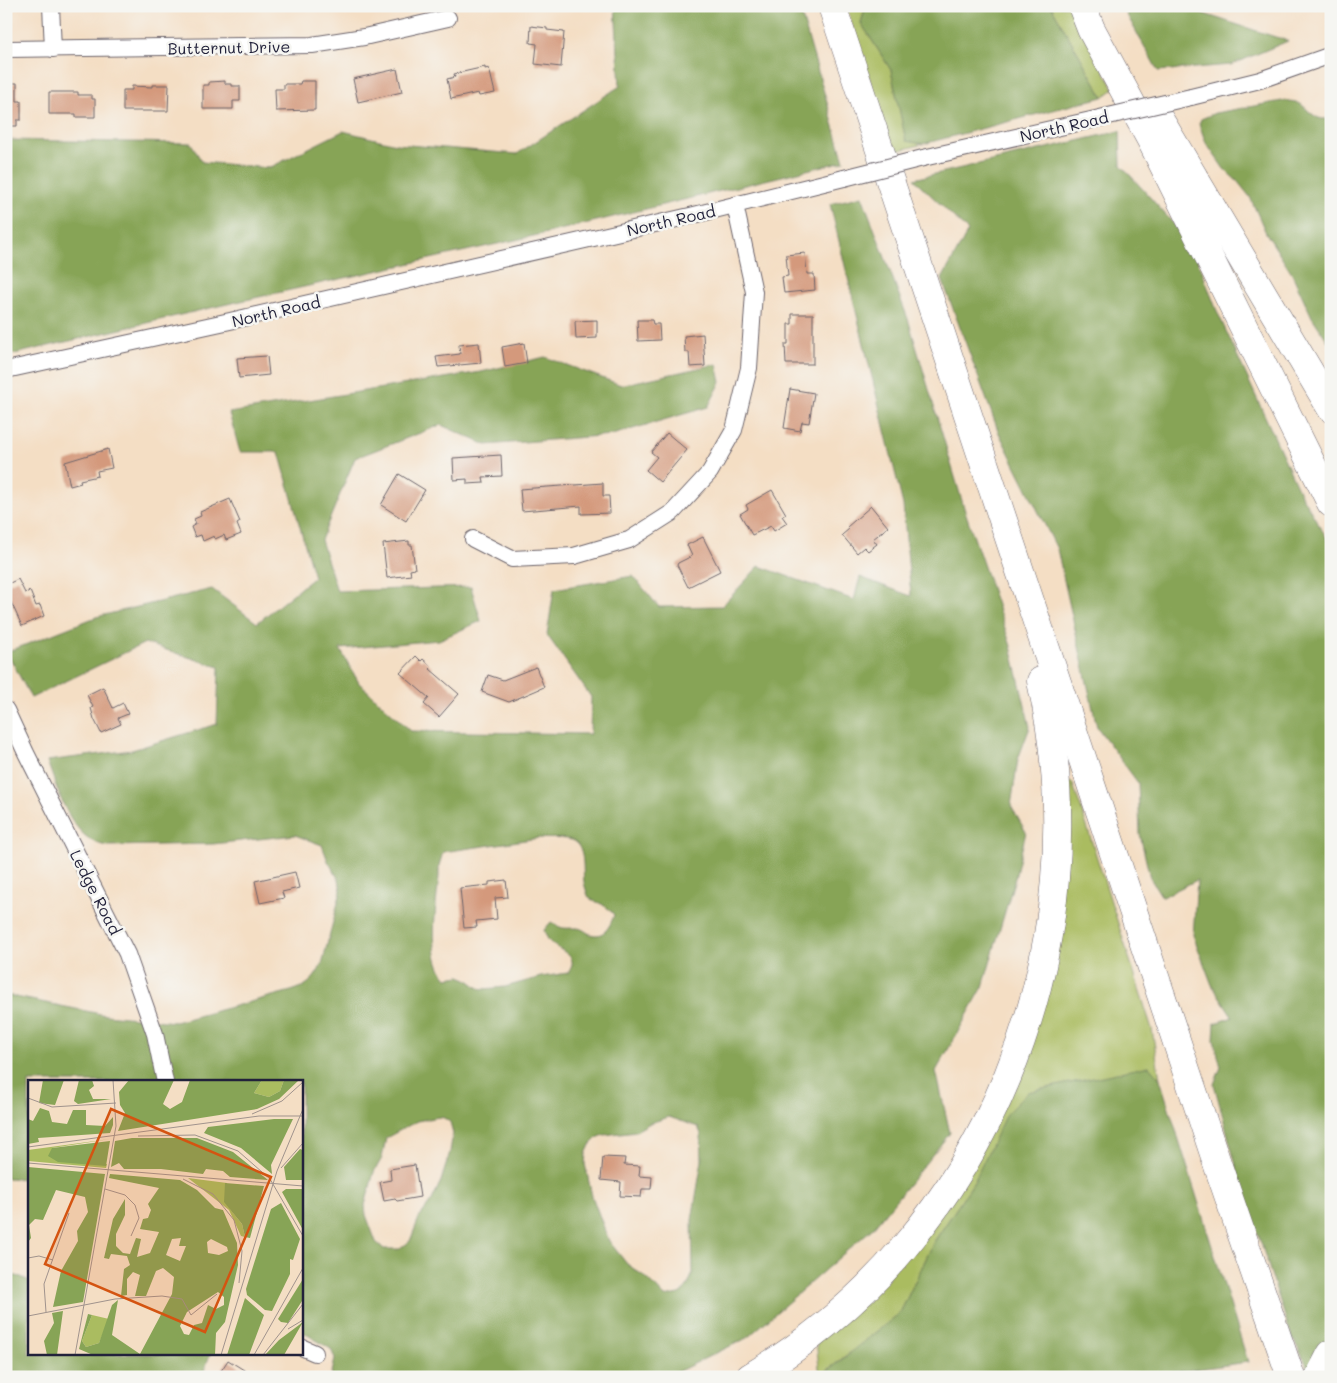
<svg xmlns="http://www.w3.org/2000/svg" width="1337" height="1383" font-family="Mali,sans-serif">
<rect width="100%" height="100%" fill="#f6f6f2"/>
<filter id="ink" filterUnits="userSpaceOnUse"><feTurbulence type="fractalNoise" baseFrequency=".02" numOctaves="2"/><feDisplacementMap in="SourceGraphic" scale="10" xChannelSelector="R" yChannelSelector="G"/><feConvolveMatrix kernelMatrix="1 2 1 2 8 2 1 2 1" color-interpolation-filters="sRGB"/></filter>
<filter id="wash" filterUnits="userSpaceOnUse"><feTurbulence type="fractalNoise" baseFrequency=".0096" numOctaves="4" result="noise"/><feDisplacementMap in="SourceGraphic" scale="20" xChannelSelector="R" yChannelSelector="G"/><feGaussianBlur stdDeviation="1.12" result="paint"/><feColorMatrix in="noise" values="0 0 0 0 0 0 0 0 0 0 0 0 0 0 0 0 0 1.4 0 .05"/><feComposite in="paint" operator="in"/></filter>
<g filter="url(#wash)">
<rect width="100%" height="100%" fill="#f4dec4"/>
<!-- green -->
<g fill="#aabc60" stroke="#666f4e">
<path d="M846,6H866L861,23L891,70L906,140L923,144L893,152Z"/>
<path d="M1051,6H1069L1114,89L1103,97Z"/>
<path d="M1072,782L1081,808L1152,1029L1160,1079L1148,1066L974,1182L934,1242L900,1313L820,1376L816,1341L1022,1071L1064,784Z"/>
</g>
<!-- forest -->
<g fill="#87a456" stroke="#546348" fill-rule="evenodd">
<path d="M615,6H799L844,161L547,233L223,305L6,356V140L191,143L202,162L269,168L343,131L396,144L517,154L620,86Z"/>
<path d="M866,6H1051L1103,97L923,144L906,141L891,70L861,23Z"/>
<path d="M1122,6H1194L1195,11L1288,41L1231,65L1158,71Z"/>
<path d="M1282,101C1290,101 1297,101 1302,105C1312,113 1317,122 1331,118V346L1312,317L1292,274L1266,233L1250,197L1238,182L1224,169L1206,143L1199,124L1201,119L1215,113Z"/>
<path d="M1120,131L1121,165L1191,243L1217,311L1300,493L1331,545V1333L1309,1369L1291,1335L1238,1173L1214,1084L1221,1067L1214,1040L1215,1023L1233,1017L1212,985L1193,935L1197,880L1162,897L1150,878L1140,835L1138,783L1097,727L1057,549L999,433L942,279L968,231L914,179Z"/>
<path d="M862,196L908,319L965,511L1011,646L1030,727L1018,759L1011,806L1026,832L1015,878L983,987L936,1071L950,1133L873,1228L747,1338L667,1377H331L335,1359L331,1349L301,1331V1082H29V1179L6,1178V995L106,1015L175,1022L291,991C308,986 314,980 322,964L341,891L339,880L328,861L322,845L295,835L213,844L108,846C71,842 58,790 47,761L132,750L217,724L219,667L145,643L31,698L7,652L96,617L212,589L257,623L314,577L279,452H240L229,413L481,372L545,357L621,385L717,364L721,382L708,407L612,435L486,445L441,425L355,458L321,540L337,591L471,587L481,621L439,640L340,649L359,683L411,731L590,734L591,697L547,635L554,589L633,576L659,607L722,606L759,566L854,600L860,577L911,596L903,505L830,204ZM539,838C548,839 560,838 567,839C587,842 582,868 584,882C585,887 587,893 589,898C599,904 605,903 614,915C610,927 603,940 588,933C585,931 581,928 577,928C564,928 563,930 551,922L544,930C545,933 547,938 549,941C557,951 582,954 568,973L541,977L505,987L484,989L479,988L467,979L460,976L447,978C426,957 437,903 439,876V866L443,852ZM439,1117L444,1118L450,1122L453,1133L450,1152L441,1181L432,1200L419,1218L410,1241L400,1249H384L376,1242L366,1215L365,1205L374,1172L382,1158L386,1138L417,1121ZM669,1117L698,1127L701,1134L702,1160L692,1220L693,1273L688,1285L684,1290L679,1294L665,1297L648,1279L627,1264L609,1241L592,1196L585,1164L586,1154L590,1145L597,1138L604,1135L636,1131L650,1123Z"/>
<path d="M1149,1066L1160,1079L1248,1362L1141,1377H820L900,1313L934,1242L974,1182L1006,1114L1028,1092Z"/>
<path d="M6,1274L21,1277L29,1281V1354H210L206,1366L205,1377H6Z"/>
</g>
<g id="blocks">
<!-- building -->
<g fill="#d4997c">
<path d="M531,26L547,28V30L564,32L561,67L535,64L537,44L530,43Z"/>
<path d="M485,67V69L489,68L495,93L479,96L478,93L451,99L447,79L455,77L454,74Z"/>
<path d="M397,69L402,92L358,102L353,79Z"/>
<path d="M225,81V84H232V86H240V101H233V109H203V85H209V82Z"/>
<path d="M301,81H315V110L276,111L275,89H284V84H300Z"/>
<path d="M6,83H17V101H21V120H17V126H6Z"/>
<path d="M152,85H169L168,111H123V90H132V86L152,87Z"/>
<path d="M49,92H78V95H92V99H95V117H76V114H49Z"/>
<path d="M805,253L807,274H814L815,290L784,293L782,277L788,276L786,255Z"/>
<path d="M792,314H813V364H786L785,344H788V324H792Z"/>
<path d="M597,320V338L576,339L575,321Z"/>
<path d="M637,320H652L653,324H659L660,340L638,341Z"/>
<path d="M703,334L705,366L690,367L689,352H685L684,336Z"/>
<path d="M479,343L481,363L438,367L436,357L460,354L459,345Z"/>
<path d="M524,343L527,363L505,367L502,347Z"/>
<path d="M267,356L269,375L239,378L237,358Z"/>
<path d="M790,389L814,393L809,423L802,422L800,431L784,428Z"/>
<path d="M667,433L687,450L660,482L646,470L657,457L651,452Z"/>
<path d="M108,449L112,468L97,471L98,476L80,480L81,483L70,486L65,462Z"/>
<path d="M501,455L502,476L483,477L484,483L467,484V479L454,480L453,458Z"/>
<path d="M399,474L425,490L406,521L381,505Z"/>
<path d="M603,483V496H609L610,513L581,514V506L522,511L520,489Z"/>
<path d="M772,490L786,514L782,516L787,523L774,531L771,526L752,535L740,514L748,509L746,505Z"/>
<path d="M230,499L240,522L237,524L241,534L226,540L224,535L215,539L214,536L203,541L201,535L195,537L191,527L196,524L194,519L201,516L200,512Z"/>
<path d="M871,506L888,527L873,539L877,544L868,551L864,547L857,553L842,535L849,529L847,527Z"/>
<path d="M703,537L720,571L688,587L677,565L678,563L692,556L687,545Z"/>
<path d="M409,541V545H412L415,569L410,570L411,575L387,578L383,544Z"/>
<path d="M18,579L25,593L30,591L36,606L40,605L44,616L22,626L11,602L6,604V585Z"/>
<path d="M416,656L421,661L423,659L432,667L430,669L459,694L439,717L424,704L429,698L400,673Z"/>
<path d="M536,667L544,687L535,691L509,702L482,692L488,675L503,680Z"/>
<path d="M103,687L113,708L123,703L128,714L118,718L121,724L101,733L94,719L91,708L93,707L87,695Z"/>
<path d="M295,872L299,888L282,892L284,898L260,903L255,881Z"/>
<path d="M506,880L508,897L495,898L497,919L476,921L477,927L464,928L460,888L489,885V882Z"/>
<path d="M603,1157L625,1158L624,1165L640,1166L639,1176L652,1177L651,1189H642L641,1197L620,1196L621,1182L601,1180Z"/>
<path d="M415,1165L420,1197L397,1201L395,1199L384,1201L380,1182L391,1180L390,1169Z"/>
<path d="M228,1360L255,1377H217Z"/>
</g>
</g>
</g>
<g filter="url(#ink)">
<use href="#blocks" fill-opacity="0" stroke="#6c646b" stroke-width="1"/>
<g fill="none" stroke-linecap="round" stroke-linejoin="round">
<!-- minor casing -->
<g stroke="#6c646b" stroke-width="18">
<g id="minor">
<path d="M51,6L53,49"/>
<path d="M6,49L312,45L364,37L448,18"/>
<path d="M1191,97L1260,80L1331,55"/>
<path d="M923,158L1091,120"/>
<path d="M6,370L230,321L690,216L844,178"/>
<path d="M473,539L512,559L574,556L629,540L673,512L710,472L734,430L749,368L754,292L735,205"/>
<path d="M6,710L26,753L127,954L155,1034L165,1082"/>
<path d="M301,1347L315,1353"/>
</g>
</g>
<!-- motorway casing -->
<g stroke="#6c646b" stroke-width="29">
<g id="motorway">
<path d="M832,6L1219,1169L1291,1377"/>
<path d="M1082,6L1091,29L1151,140L1331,503"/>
<path d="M1158,117L1331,408"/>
<path d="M750,1377C988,1238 1102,946 1041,681"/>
<path d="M1319,1377L1331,1354"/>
</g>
</g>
<!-- minor -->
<use href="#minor" stroke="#fff" stroke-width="16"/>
<!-- motorway -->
<use href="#motorway" stroke="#fff" stroke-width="28"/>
<!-- minor-bridge casing -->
<g stroke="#6c646b" stroke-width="18" stroke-linecap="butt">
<g id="minor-bridge">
<path d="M1091,120L1191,97"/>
<path d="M844,178L923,158"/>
</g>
</g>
<!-- minor-bridge -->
<use href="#minor-bridge" stroke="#fff" stroke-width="16"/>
</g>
</g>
<g text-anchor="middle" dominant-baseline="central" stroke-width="5" stroke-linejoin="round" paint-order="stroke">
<!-- street labels -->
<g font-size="16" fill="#22223b" stroke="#f6f6f2">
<text transform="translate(229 47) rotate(-1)">Butternut Drive</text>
<text transform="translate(1064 126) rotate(-13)">North Road</text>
<text transform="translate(671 220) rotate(-13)">North Road</text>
<text transform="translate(276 311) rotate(-13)">North Road</text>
<text transform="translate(96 892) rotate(63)">Ledge Road</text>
</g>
</g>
<!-- overview -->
<g transform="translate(28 1080)">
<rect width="275" height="275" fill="#f4dec4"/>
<path d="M234,0H256L252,11L241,17L226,13ZM82,59L24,68L34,81L79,84L78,88L0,81V70ZM160,98L199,103L202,129L214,144L217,157L213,156L201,130ZM64,235L81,239L71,263L58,267L54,261Z" fill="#aabc60"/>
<path d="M15,0H36L27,25L11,23ZM51,0H64L66,6L61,10L65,19H83L50,24L46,21ZM101,0H146L135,24L142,29L154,22L162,0H234L226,13L241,17L252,11L256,0H271L251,19L229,29L90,51L97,33L92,25L91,12ZM12,28L21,31L24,42L39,44L45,30H58V45L77,46L85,37V45L82,53L10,58L11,62L0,64V39L5,41ZM246,39H265L243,85L244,94L213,68L176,53L180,47ZM104,58H169L205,72L240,100L202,97L195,91L178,89L175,94L133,89H96L91,83L83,87L87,61ZM82,61L78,86L30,82L20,76L24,68ZM272,69L275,70V100H258L256,87ZM0,87L77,94L55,222L25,227L33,191L50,161L49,151L60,132L57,117L28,110L15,140L7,139L1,145L3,158L0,162ZM82,94L152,100L169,110L187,128L195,130L209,163L210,185L197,242L188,253L187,275H65L51,269L60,234L64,235L54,261L58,267L71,263L84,225L90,220L84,255L112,274L144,214L146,197L135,188L128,191L118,216H107L112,195L105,192L99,199V215L93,216L96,189L102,185L99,176L83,174L81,179L76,178L85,139L97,119V135L88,154V166L95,173L102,174L108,158L113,159L109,177L122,173L131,152L112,149L115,139L120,138L123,130L120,124L131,108L81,98ZM144,159L153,158L151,166H158L152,181L138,175ZM183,159L199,167L200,171L191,175L180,173L179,162ZM190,212L196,217V225L188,229L180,225L174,243L166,245L161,255L156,254L152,246L159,232ZM197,103L236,106L222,158L217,157L214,144L196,122ZM258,109H275V150L254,112ZM253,123L272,159L265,180L262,179V194L244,231L237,230L219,215L218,209L243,129ZM275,199L274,221L260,243L253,242L250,239ZM217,218L236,235L221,275H199ZM35,231L29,275H19L16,261L26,243L24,233ZM275,242L256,275H237L251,260Z" fill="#87a456" fill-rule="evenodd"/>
<path fill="none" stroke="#a0938d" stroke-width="1" d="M0,18L24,27L88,23M224,34L254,21L275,2M110,56L167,55L210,71L242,99L275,156M0,67L231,36H275M0,83L275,106M253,88L275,63M155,99L185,114L206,140L214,171L211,203M77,109L97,115L107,125L111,138L103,156M0,178L11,176L25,180M18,232L16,204L41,133M0,236L87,219L134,216L154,219L163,235L189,214M260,249L275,240M47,275L88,46L85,0M193,275L249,91L275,29M226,275L275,188M235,275L275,224"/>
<path fill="#d45411" fill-opacity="0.15" stroke="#d45411" stroke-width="2.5" d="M83,29L243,97L177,252L17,184Z"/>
<rect width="275" height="275" fill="none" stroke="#22223b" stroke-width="2.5"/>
</g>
<!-- margin -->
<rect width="1337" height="1383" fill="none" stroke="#f6f6f2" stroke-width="25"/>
</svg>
